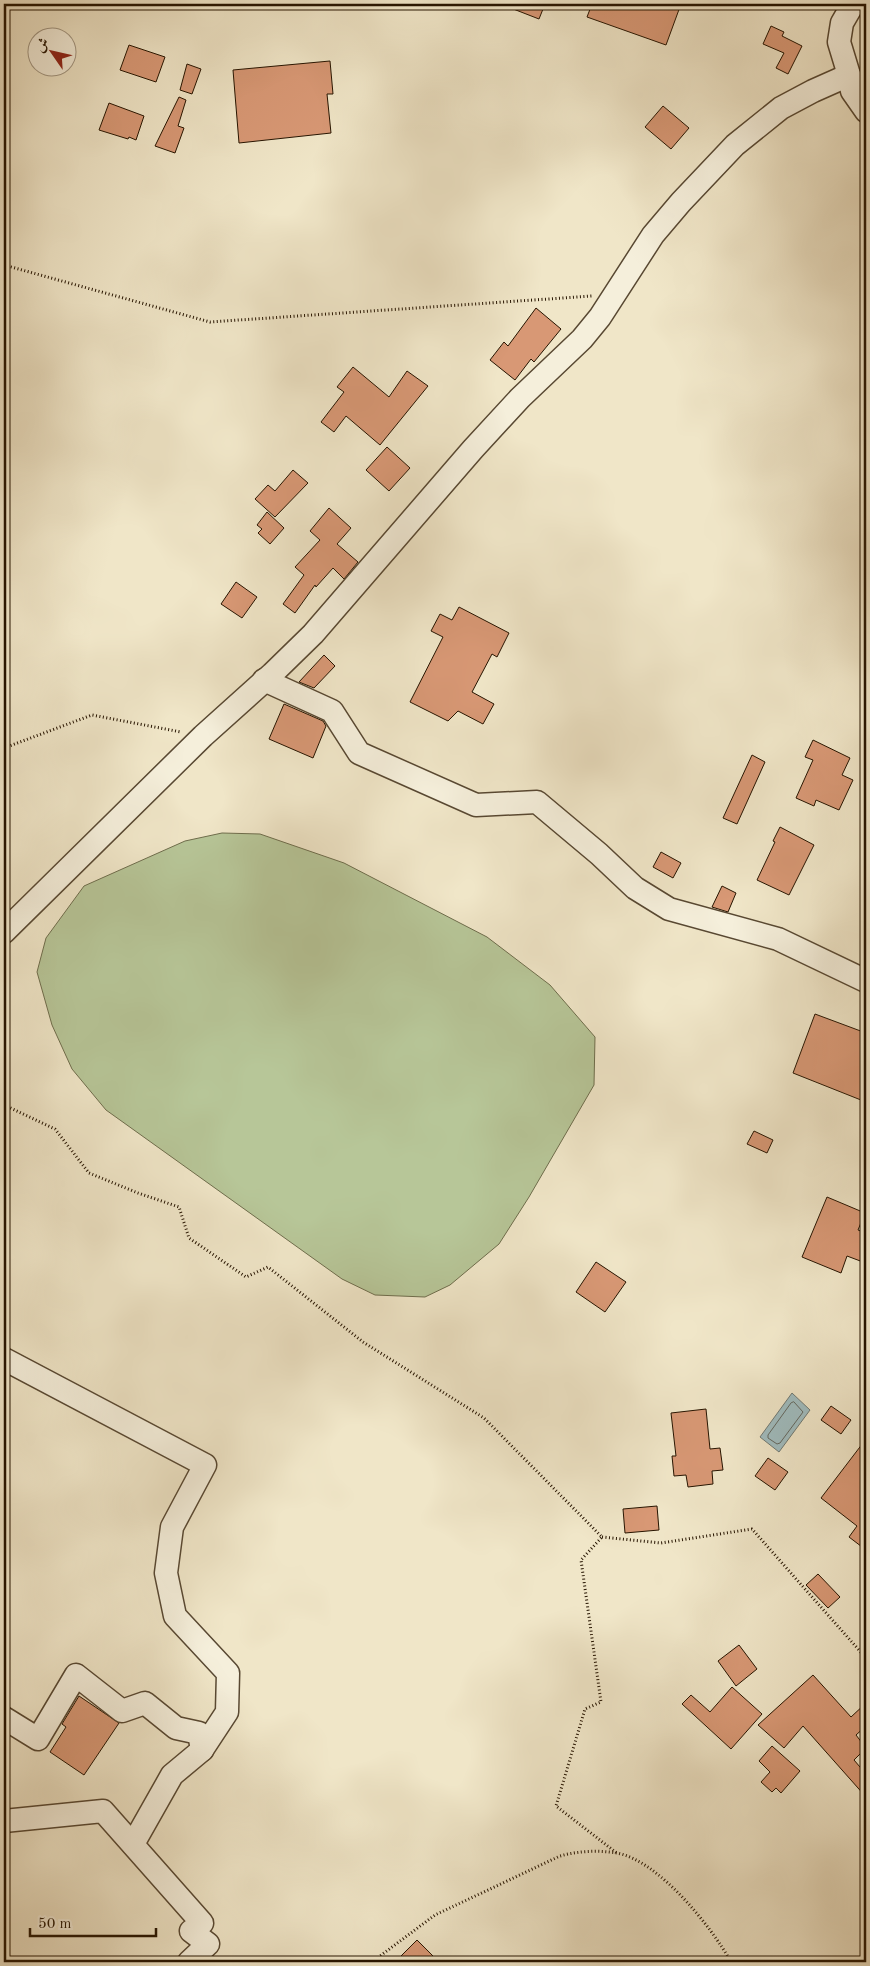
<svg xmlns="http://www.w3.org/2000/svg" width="870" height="1966" font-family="'Old Standard TT',Amiri,serif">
<rect width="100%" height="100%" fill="#f0e6c8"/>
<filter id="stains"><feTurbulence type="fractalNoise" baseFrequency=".004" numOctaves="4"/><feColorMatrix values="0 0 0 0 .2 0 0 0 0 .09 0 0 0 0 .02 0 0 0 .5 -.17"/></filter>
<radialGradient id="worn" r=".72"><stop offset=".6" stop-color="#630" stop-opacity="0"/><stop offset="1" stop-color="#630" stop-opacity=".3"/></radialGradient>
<!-- green -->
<path fill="#b7c698" stroke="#6e6d4c" d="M222,833L260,834L344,863L487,937L550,985L595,1037L594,1085L529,1197L499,1244L450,1285L425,1297L375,1295L342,1279L106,1110L72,1069L52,1025L37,972L46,938L84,886L185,841Z"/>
<!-- water -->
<path fill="#a0bdc0" stroke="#6f7973" d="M792,1393L810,1410L779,1452L760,1437Z"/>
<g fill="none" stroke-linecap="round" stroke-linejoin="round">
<!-- shore -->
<path stroke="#636860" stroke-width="1" d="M794,1402L803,1412L780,1443L777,1444L768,1438V1435L791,1403Z"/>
</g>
<!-- building -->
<g fill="#d89875" stroke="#261400">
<path d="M503,4H545L539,19L503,5Z"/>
<path d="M592,4H681L666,45L587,17Z"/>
<path d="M771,26L784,32L782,36L802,46L788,74L776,68L784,53L763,44Z"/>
<path d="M129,45L165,57L156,82L120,70Z"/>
<path d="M330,61L333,94H327L331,133L239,143L233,70Z"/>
<path d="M187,64L201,69L192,94L180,90Z"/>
<path d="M179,97L186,100L178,126L184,128L175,153L155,146Z"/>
<path d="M109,103L144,116L136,140L129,137L128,139L99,130Z"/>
<path d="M663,106L689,128L671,149L645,127Z"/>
<path d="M536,308L561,329L534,362L531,359L515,380L490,360L504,342L508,346Z"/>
<path d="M353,367L389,397L407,371L428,386L380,445L346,416L334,432L321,422L344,392L337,387Z"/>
<path d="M387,447L410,468L389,491L366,470Z"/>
<path d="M293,470L308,483L275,517L255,499L268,485L275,491Z"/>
<path d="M329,508L351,528L337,544L358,562L344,579L333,568L316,587L315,585L295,613L283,604L304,575L295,567L320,540L310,531Z"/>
<path d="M267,512L284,528L270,544L258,533L262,529L257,525Z"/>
<path d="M236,582L257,597L242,618L221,604Z"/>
<path d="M459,607L509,633L497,657L492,654L472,692L494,704L483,724L458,711L448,721L410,702L443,637L431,631L440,614L452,620Z"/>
<path d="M324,655L335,666L314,688L299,682Z"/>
<path d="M284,704L323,721L326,726L313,758L269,739Z"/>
<path d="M813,740L850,758L842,775L853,780L839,810L816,800L814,806L796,798L813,760L805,757Z"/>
<path d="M752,755L765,762L737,824L723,818Z"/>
<path d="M780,827L814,845L789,895L757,880L775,842L773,841Z"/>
<path d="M661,852L681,863L673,878L653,867Z"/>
<path d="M722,886L736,893L728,912L712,907Z"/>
<path d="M815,1014L866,1033V1102L793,1073Z"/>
<path d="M754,1131L773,1140L767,1153L747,1144Z"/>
<path d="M827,1197L865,1213L858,1230L866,1233V1254L863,1262L847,1256L841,1273L802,1257Z"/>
<path d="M596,1262L626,1282L605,1312L576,1292Z"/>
<path d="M831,1406L851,1420L841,1434L821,1420Z"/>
<path d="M706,1409L710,1449L720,1448L723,1470L712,1471L713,1484L688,1487L686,1475L674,1476L672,1456H676L671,1413Z"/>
<path d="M866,1439V1550L849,1537L857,1526L821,1498Z"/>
<path d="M768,1458L788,1472L775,1490L755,1476Z"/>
<path d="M657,1506L659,1530L625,1533L623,1509Z"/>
<path d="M818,1574L840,1597L828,1608L806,1585Z"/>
<path d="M739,1645L757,1669L736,1686L718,1661Z"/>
<path d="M813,1675L851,1717L866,1703V1726L856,1735L866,1748L854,1760L866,1774V1797L803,1726L784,1748L758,1725Z"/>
<path d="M732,1687L762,1714L731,1749L682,1704L691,1695L710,1712Z"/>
<path d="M79,1696L119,1723L84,1775L50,1752L66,1727L62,1724Z"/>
<path d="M772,1746L800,1771L781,1793L776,1788L772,1792L761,1782L770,1772L759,1761Z"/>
<path d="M417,1940L439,1962H395Z"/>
</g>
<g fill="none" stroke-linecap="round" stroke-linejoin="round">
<!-- minor casing -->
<g stroke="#584832" stroke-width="25">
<g id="minor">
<path d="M853,4L842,23L839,42L849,75L852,91L866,111"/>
<path d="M264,680L332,711L359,753L476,805L537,802L599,854L635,888L669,909L778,939L866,981"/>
<path d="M4,932L203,736L272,674L313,634L473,449L520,398L582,339L600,317L653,235L681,202L735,145L781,108L813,91L849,75"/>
<path d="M4,1359L205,1465L172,1527L166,1573L175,1616L228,1673L227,1712L202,1750"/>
<path d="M4,1718L38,1739L76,1675L122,1711L145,1703L176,1728L199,1733L202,1750L172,1775L133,1844"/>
<path d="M4,1821L103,1811L202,1923L191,1931L208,1944L189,1962"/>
</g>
</g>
<!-- path -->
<g stroke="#261400" stroke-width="3" stroke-dasharray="1 2.5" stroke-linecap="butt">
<path d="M4,265L210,322L592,296"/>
<path d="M4,748L92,715L181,732"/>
<path d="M4,1105L55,1129L89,1173L138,1193L179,1207L189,1238L246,1277L268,1267L363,1342L484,1418L602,1537L581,1560L601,1702L585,1709L556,1806L618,1854"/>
<path d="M602,1537L661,1543L752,1529L866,1658"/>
<path d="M372,1962L435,1915L560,1856C578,1851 598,1850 617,1853C659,1861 711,1926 731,1962"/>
</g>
<!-- minor -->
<use href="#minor" stroke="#f5efdb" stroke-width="22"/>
</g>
<!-- margin -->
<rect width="870" height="1966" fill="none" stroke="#f0e6c8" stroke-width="20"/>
<rect x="5" y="5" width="860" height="1956" fill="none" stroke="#261400" stroke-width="2.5"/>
<rect x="10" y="10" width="850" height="1946" fill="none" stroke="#261400"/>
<!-- north arrow -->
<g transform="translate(52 52) rotate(304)"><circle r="24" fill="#f5efdb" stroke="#a29783"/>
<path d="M0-4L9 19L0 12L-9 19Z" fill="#8f2418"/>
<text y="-8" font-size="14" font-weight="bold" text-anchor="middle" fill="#261400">ش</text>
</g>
<!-- scale -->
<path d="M30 1928v8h126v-8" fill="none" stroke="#261400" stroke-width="2.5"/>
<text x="38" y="1928" font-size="15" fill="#261400" stroke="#f5efdb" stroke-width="4" paint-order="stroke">50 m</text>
<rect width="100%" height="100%" filter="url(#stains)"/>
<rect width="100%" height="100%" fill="url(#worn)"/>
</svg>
